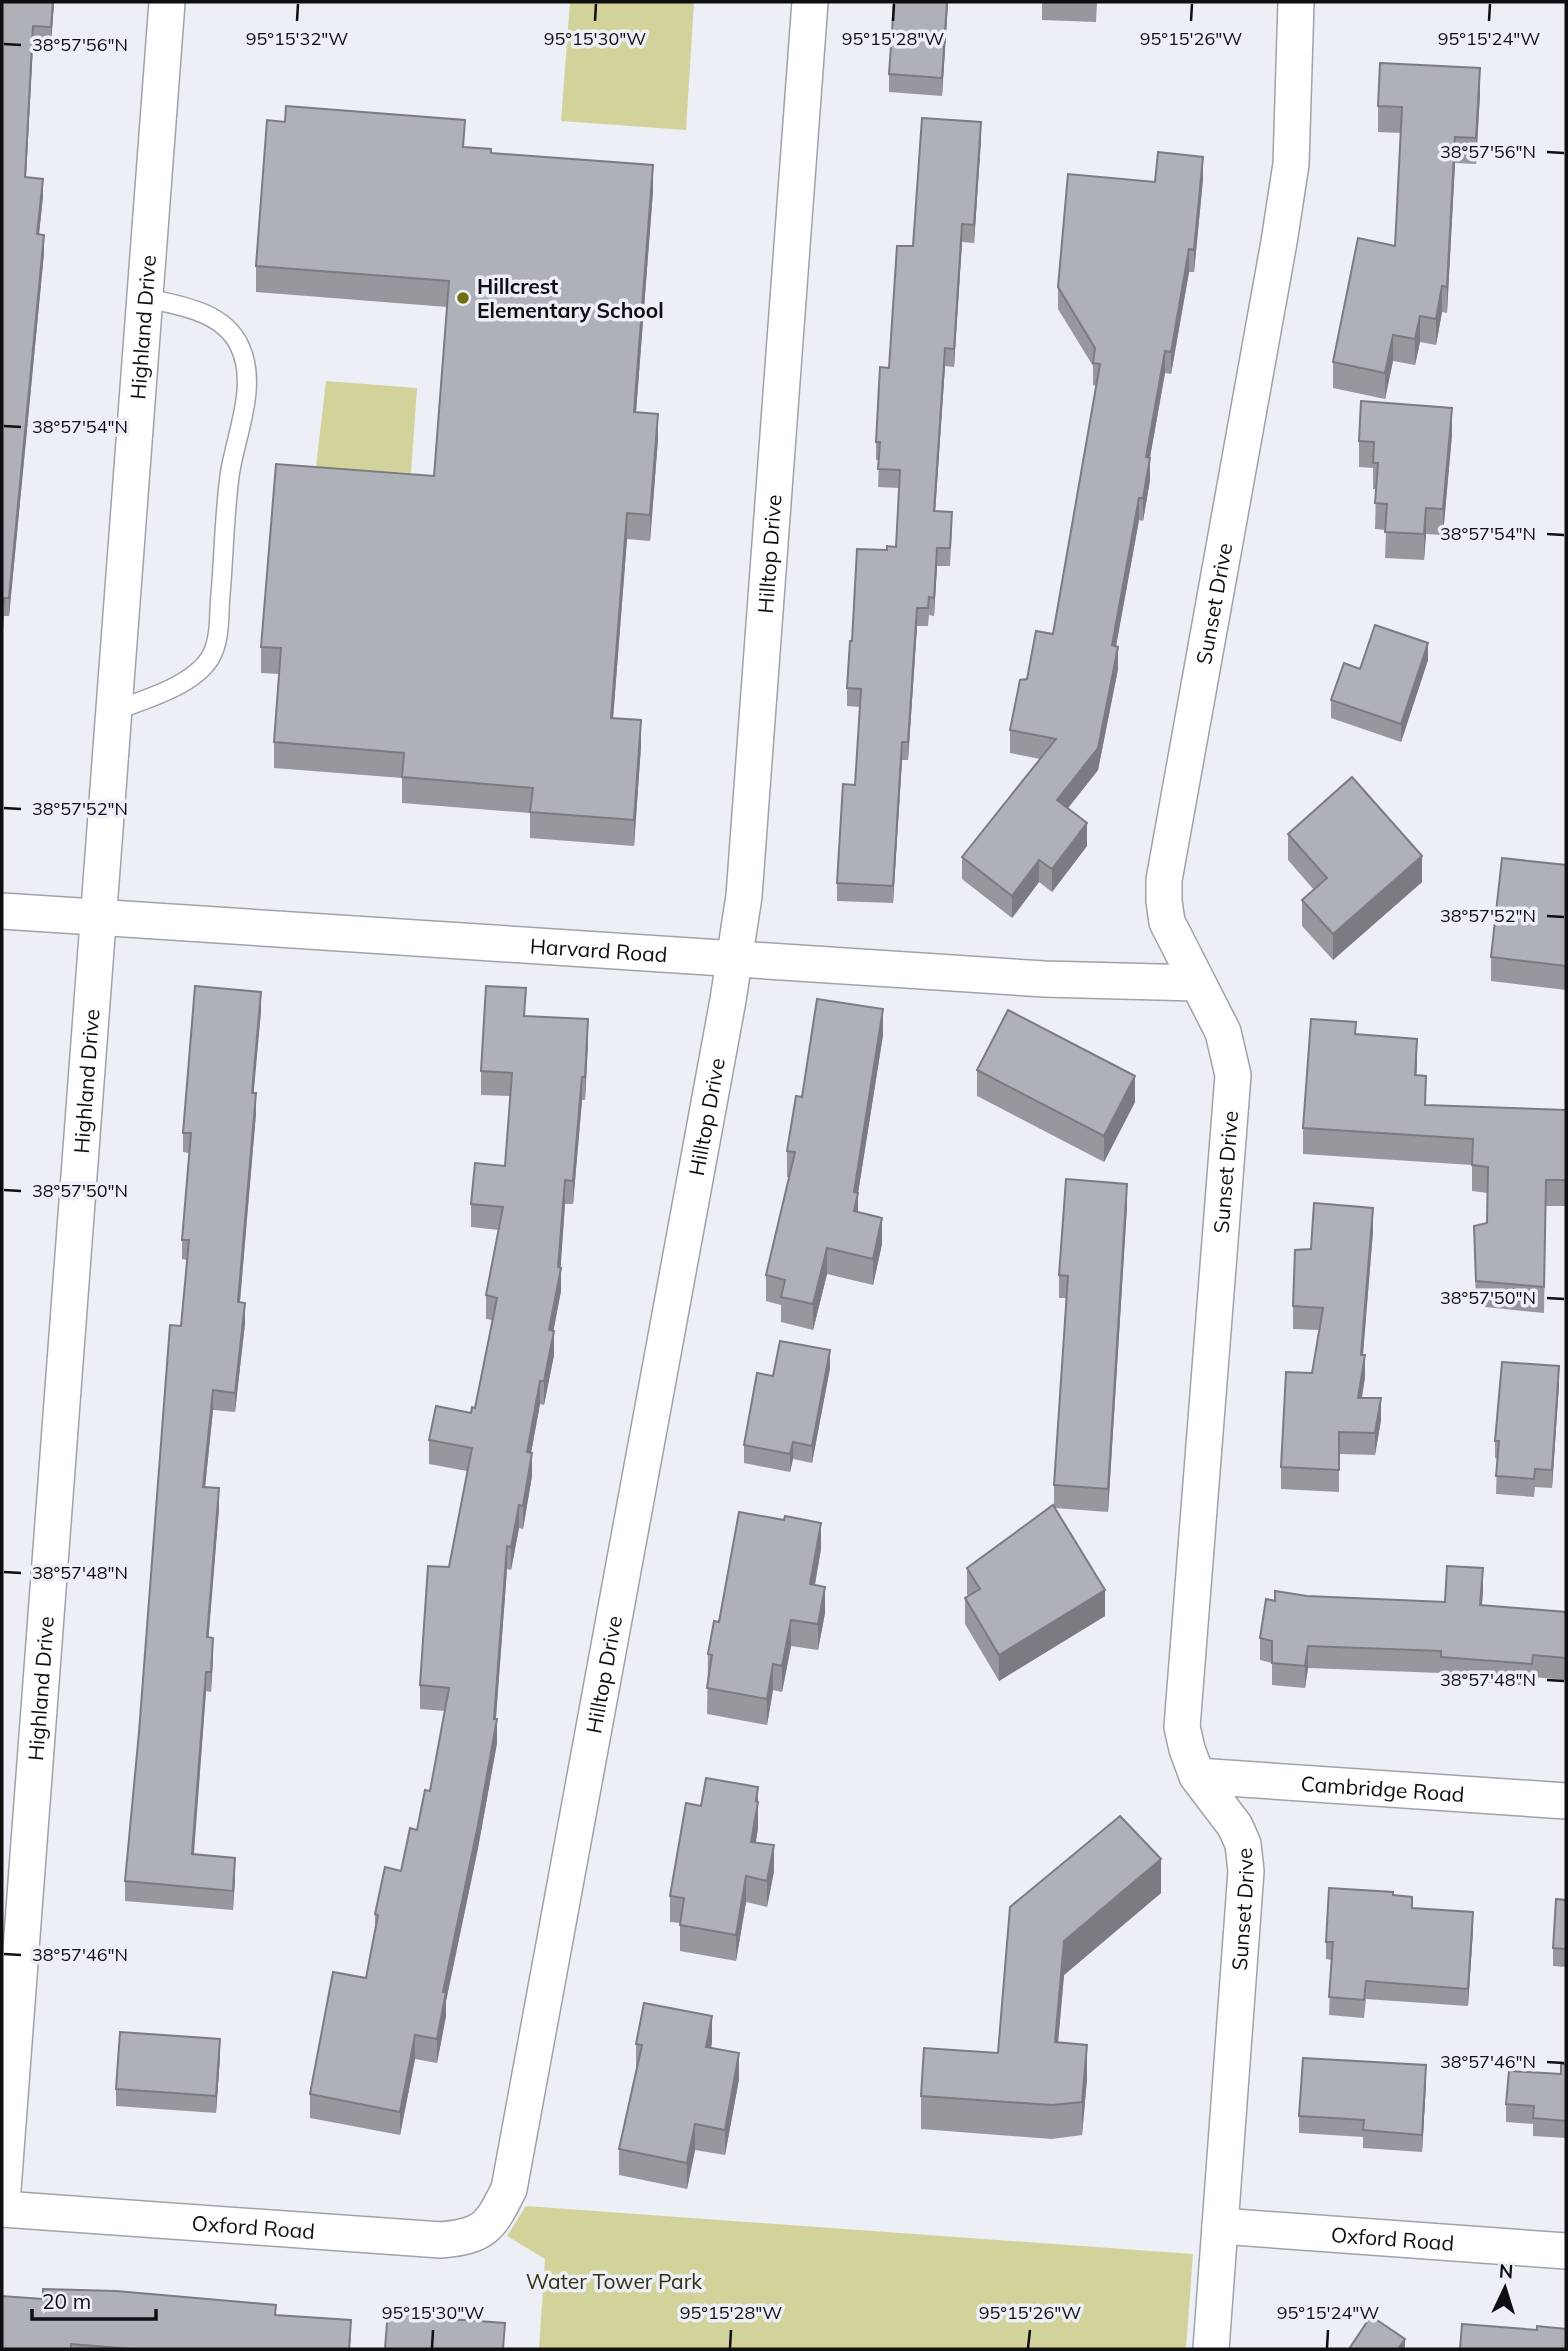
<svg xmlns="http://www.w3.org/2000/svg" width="1568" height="2351" font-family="Mulish,sans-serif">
<rect width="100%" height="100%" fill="#eceff6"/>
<!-- green -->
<g fill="#d2d39a">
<path d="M570,2H694L686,130L561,121Z"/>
<path d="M326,381L417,388L411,473L316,467Z"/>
<path d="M526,2206L1193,2254L1186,2349H539L545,2259L507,2236Z"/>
</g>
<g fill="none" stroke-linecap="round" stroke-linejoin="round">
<!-- service casing -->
<g stroke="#a0a2a9" stroke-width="21">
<path id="service" d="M114,711C143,700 193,686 210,658C220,642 219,618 220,600C224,558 224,515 230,473C236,434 258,386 240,347C224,311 178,305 145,298"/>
</g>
<!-- minor casing -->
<g stroke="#a0a2a9" stroke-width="38">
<g id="minor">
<path id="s1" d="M2,911L1044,979L1197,983"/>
<path id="s2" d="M1197,1776L1566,1801"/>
<path id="s3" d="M2,2203L167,2"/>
<path id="s4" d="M2,2209L441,2240C485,2236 490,2227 509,2189L728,1000L744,896L810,2"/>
<path id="s5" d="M1220,2226L1566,2251"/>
<path id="s6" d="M1211,2349L1246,1871L1243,1844L1235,1826L1197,1776L1187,1749L1182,1727L1233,1075L1223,1032L1167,922L1164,901V880L1279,242L1291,164L1296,2"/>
</g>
</g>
<!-- service -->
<use href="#service" stroke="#fff" stroke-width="18"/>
<!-- minor -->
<use href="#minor" stroke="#fff" stroke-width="35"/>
</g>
<!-- wall -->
<g fill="#96989e">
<path d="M2,2H54L51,44L33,43L26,177L43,196L39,235L44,253L9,616H4Z"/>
<path d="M948,2L942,96L889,92V74Z"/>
<path d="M1042,2H1097L1096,22L1042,20Z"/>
<path d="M1480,94L1476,164L1455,163L1447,313L1442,312L1436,345L1420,342L1415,365L1393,361L1385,399L1333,388V362L1395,246L1401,133L1378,132V106Z"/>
<path d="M981,140L974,243L962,242L954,367L945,366L935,511L952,529L950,566H937L934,616L929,615L928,626H917L908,760H902L893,903L837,901V883L855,785L860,707L847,706V688L852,641L887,550L896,547L899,488L878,487L879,460H876V442L889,368L913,246Z"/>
<path d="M465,147L653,191L636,412L658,439L650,541L627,539L613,718L641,746L634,846L530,838V813L402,803V778L274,768V742L279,674L261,673V647L434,476L447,307L256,292V266Z"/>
<path d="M1203,179L1194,272H1189L1171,374L1165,373L1150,458V480L1143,521L1139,520L1116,646L1118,669L1098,770L1068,808L1087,846L1052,892L1039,882L1012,918L962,879V857L1040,759L1010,753V730L1027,679L1053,634L1096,386L1093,385V366L1058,309V287L1155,182Z"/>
<path d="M1452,434L1443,535L1426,534L1424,560L1385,558L1386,530L1375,529L1376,489H1373V468L1359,467V441Z"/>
<path d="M1428,660L1401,742L1331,718V700L1360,669Z"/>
<path d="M1288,834L1422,882L1333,960L1302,926V900L1314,890L1288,860Z"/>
<path d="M1566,865V990L1491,981V957Z"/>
<path d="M261,1011L253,1093L256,1113L240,1303L245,1323L235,1412L213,1410L205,1487L219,1508L208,1638L213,1657L211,1692L206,1691L194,1854L235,1878L233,1910L125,1901V1881L187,1260L182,1259V1240L189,1153L183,1152V1133Z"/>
<path d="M526,1016L588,1043L585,1100H582L573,1204H565L560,1268L561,1291L553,1331L554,1355L544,1405L540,1404L531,1452L532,1476L523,1529L519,1528L511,1570L507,1569L496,1719L497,1743L478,1848L446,2001V2016L437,2063L415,2059L400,2135L310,2118V2094L366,1978L375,1931V1914L401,1871L417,1830L430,1791L445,1711L420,1709V1685L449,1567L467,1471L429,1464V1440L471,1413L475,1408L492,1320L486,1319V1295L499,1230L471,1227V1204L505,1166L510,1096L481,1095V1071Z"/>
<path d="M1356,1034L1417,1065L1416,1076L1426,1106L1566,1110V1206H1546L1544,1313L1476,1306L1474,1226L1487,1223L1488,1193L1472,1191V1165L1303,1154V1128Z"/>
<path d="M883,1035L858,1192V1212L882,1244L873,1285L827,1274L813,1330L781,1322V1305L766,1301V1275L789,1177H787V1151L802,1097Z"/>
<path d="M977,1070L1135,1102L1104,1162L977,1096Z"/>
<path d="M1127,1206L1108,1512L1055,1508L1105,1616L999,1681L965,1624V1598L968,1596L967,1594V1568L1054,1507V1485L1066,1298H1059V1275Z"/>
<path d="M1373,1231L1363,1355L1365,1377L1362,1398L1381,1420L1375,1455L1339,1454V1492L1281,1489V1467L1312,1373L1320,1330L1293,1329V1306L1311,1249Z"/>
<path d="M830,1368L812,1463L793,1459L790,1472L744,1463V1445L773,1376Z"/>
<path d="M1559,1384L1552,1488L1535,1487L1534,1497L1496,1494L1497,1459L1495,1458V1441Z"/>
<path d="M821,1549L815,1585L825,1613L818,1650L791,1646L782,1692L773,1690L767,1725L707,1714L708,1654L719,1622Z"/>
<path d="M1483,1590L1482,1605L1566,1612V1680L1533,1677L1532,1686L1441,1679V1673L1308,1668L1305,1688L1272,1685V1663L1260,1660V1638L1275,1601L1307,1596L1445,1602Z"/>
<path d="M758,1787V1828L756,1842L774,1871L767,1907L746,1902L736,1961L680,1951V1923L670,1922V1896L701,1806Z"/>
<path d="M1161,1893L1064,1975L1058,2043L1087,2079L1082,2135L1052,2139L921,2129V2096L998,2053L1010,1907Z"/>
<path d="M1393,1895L1412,1908L1473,1930L1468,2006L1366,1999L1364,2018L1329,2015L1331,1960L1326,1959V1942Z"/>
<path d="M1566,1900V1967L1553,1966V1948Z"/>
<path d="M712,2042L711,2048L739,2079L725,2155L695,2150L687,2189L619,2175V2149L636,2070V2044Z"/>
<path d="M220,2057L216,2113L116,2106V2089Z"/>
<path d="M1566,2064V2138L1533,2136V2124L1506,2122V2104L1561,2074Z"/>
<path d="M1426,2083L1422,2152L1363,2148V2137L1299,2133V2116Z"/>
<path d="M276,2315L351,2338L350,2349H2Z"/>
</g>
<!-- shaded-wall -->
<g fill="#7a7c81">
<path d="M53,2H54L51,44V27Z"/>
<path d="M947,2H948L942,96V78Z"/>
<path d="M33,26V43L25,195V177Z"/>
<path d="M1480,68V94L1476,164V138Z"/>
<path d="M981,122V140L974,243V225Z"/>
<path d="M1455,137V163L1447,313V287Z"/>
<path d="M1203,157V179L1194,272V250Z"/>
<path d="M653,165V191L634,438V412Z"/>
<path d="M43,179V196L37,252V234Z"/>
<path d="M962,224V242L954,367V349Z"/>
<path d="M44,235V253L9,616V598Z"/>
<path d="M1189,249V272L1171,374V352Z"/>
<path d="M1442,286V312L1436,345V319Z"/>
<path d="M1420,316V342L1415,365V339Z"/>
<path d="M1393,335V361L1385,399V373Z"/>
<path d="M945,348V366L934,529V511Z"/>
<path d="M1165,351V373L1146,479V457Z"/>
<path d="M1452,408V434L1443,535V509Z"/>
<path d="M658,414V439L650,541V515Z"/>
<path d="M1150,458V480L1143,521V498Z"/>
<path d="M1139,498V520L1112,668V645Z"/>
<path d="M1426,508V534L1424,560V534Z"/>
<path d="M627,513V539L611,744V718Z"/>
<path d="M937,548V566L934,616V598Z"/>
<path d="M4,598V616L2,644V627Z"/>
<path d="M917,608V626L908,760V742Z"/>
<path d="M1428,643V660L1401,742V724Z"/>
<path d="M1118,647V669L1098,770L1057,822V800Z"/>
<path d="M641,720V746L634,846V820Z"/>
<path d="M902,742V760L893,903V886Z"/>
<path d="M1087,823V846L1052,892V869Z"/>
<path d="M1422,856V882L1333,960V934Z"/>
<path d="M1039,860V882L1012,918V896Z"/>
<path d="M261,992V1011L252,1112V1093Z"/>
<path d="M883,1009V1035L857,1200L858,1193V1219L854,1237V1192Z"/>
<path d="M588,1019V1043L585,1100V1077Z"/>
<path d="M1417,1039V1065L1415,1101V1075Z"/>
<path d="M1135,1076V1102L1104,1162V1136Z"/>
<path d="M582,1077V1100L573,1204V1181Z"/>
<path d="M256,1093V1113L238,1322V1302Z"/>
<path d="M565,1180V1204L560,1277L561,1268V1291L549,1354V1330L558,1267Z"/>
<path d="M1127,1184V1206L1108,1512V1489Z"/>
<path d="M1373,1208V1231L1361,1377V1355Z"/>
<path d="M882,1218V1244L873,1285V1259Z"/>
<path d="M827,1248V1274L813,1330V1304Z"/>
<path d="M245,1303V1323L235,1412V1393Z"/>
<path d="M554,1331V1355L544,1405V1381Z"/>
<path d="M830,1350V1368L812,1463V1446Z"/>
<path d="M1365,1355V1377L1358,1420V1398Z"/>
<path d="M1559,1366V1384L1552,1488V1470Z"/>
<path d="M540,1381V1404L527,1475V1452Z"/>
<path d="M213,1390V1410L203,1507V1487Z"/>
<path d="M1381,1398V1420L1375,1455V1433Z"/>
<path d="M793,1442V1459L790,1472V1454Z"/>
<path d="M532,1453V1476L523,1529V1506Z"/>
<path d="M219,1488V1508L207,1657V1637Z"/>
<path d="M519,1505V1528L511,1570V1547Z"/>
<path d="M821,1523V1549L810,1610V1584Z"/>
<path d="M507,1546V1569L495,1729L497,1719V1743L478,1848L446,2001V2016L437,2063V2039L443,1992L494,1719Z"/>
<path d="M1483,1568V1590L1480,1627V1605Z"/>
<path d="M825,1587V1613L818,1650V1624Z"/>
<path d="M1105,1590V1616L999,1681V1655Z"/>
<path d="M791,1620V1646L782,1692V1666Z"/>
<path d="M213,1638V1657L211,1692V1672Z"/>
<path d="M1308,1646V1668L1305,1688V1666Z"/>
<path d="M773,1664V1690L767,1725V1699Z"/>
<path d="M206,1672V1691L192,1874V1854Z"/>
<path d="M758,1787V1828L751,1868V1842Z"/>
<path d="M774,1845V1871L767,1907V1881Z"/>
<path d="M235,1858V1878L233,1910V1891Z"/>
<path d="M1161,1859V1893L1064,1975L1055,2076V2042L1064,1941Z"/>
<path d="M746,1876V1902L736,1961V1935Z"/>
<path d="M1473,1912V1930L1468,2006V1989Z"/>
<path d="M712,2016V2042L706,2073V2047Z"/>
<path d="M415,2035V2059L400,2135V2112Z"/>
<path d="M220,2039V2057L216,2113V2096Z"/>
<path d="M1087,2045V2079L1082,2135V2102Z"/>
<path d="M739,2053V2079L725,2155V2130Z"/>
<path d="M1426,2065V2083L1422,2152V2135Z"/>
<path d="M695,2124V2150L687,2189V2163Z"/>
<path d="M1405,2339V2349H1398Z"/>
</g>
<!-- building -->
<g fill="#aeb1b8" stroke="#7a7c81" stroke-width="2">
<path d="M2,2H53L51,27L33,26L25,177L43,179L37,234L44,235L9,598H4L2,627Z"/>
<path d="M894,2H947L942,78L889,74Z"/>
<path d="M1380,63L1480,68L1476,138L1455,137L1447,287L1442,286L1436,319L1420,316L1415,339L1393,335L1385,373L1333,362L1358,238L1395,246L1402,107L1378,106Z"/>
<path d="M286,106L465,120L463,147L491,149V153L653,165L634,412L658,414L650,515L627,513L611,718L641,720L634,820L530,812L533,788L402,777L404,753L274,742L281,648L261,647L276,464L434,476L449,281L256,266L267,120L285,122Z"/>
<path d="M922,118L981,122L974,225L962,224L954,349L945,348L934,511L952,512L950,548H937L934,598L929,597L928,608H917L908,742H902L893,886L837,883L843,784L855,785L861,689L847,688L850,641H852L857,549L887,550V546L896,547L900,470L878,469L880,442H876L880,367L889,368L897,246H913Z"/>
<path d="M1158,152L1203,157L1194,250L1189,249L1171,352L1165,351L1146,457L1150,458L1143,498H1139L1112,645L1118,647L1098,748L1057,800L1087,823L1052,869L1039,860L1012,896L962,857L1056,739L1010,730L1020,680L1027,679L1036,631L1053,634L1100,364L1093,363L1095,348L1058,287L1068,174L1155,182Z"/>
<path d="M1361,401L1452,408L1443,509L1426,508L1424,534L1385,532L1387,504L1375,503L1378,463H1373L1374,442L1359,441Z"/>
<path d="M1375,625L1428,643L1401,724L1331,700L1344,663L1360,669Z"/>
<path d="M1352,777L1422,856L1333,934L1302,900L1327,878L1288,834Z"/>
<path d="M1502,858L1566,865V966L1491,957Z"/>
<path d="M195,986L261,992L252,1093H256L238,1302L245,1303L235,1393L213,1390L203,1487L219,1488L207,1637L213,1638L211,1672H206L192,1854L235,1858L233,1891L125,1881L139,1732L170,1325L181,1326L189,1240H182L191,1133H183Z"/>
<path d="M486,986L526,988L524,1016L588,1019L585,1077H582L573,1181L565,1180L558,1267L561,1268L549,1330L554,1331L544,1381H540L527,1452L532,1453L523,1506L519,1505L511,1547L507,1546L494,1719H497L478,1825L443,1992H446L437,2039L415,2035L400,2112L310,2094L333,1972L366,1978L378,1915L375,1914L385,1867L401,1871L410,1828L417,1830L425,1790L430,1791L449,1688L420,1685L428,1566L449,1567L472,1448L429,1440L436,1406L471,1413L472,1407L475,1408L497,1298L486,1295L503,1207L471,1204L475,1163L505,1166L512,1073L481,1071Z"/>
<path d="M817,999L883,1009L854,1192L858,1193L854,1211L882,1218L873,1259L827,1248L813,1304L781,1297L785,1280L766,1275L795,1152L787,1151L796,1096L802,1097Z"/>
<path d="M1008,1010L1135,1076L1104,1136L977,1070Z"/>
<path d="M1311,1019L1356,1022L1355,1034L1417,1039L1415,1075L1426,1076L1425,1105L1566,1110V1180H1546L1544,1287L1476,1281L1474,1226L1487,1223L1488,1167L1472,1165L1473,1139L1303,1128Z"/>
<path d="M1066,1179L1127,1184L1108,1489L1054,1485L1068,1276L1059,1275Z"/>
<path d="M1314,1203L1373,1208L1361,1355H1365L1358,1398H1381L1375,1433L1339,1432V1470L1281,1467L1286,1372L1312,1373L1323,1308L1293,1306L1295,1250L1311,1249Z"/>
<path d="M780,1341L830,1350L812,1446L793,1442L790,1454L744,1445L757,1373L773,1376Z"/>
<path d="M1502,1362L1559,1366L1552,1470L1535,1469L1534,1479L1496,1476L1499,1441H1495Z"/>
<path d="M1053,1505L1105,1590L999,1655L965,1598L980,1589L967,1568Z"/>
<path d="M739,1512L784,1520L785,1516L821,1523L810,1584L825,1587L818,1624L791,1620L782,1666L773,1664L767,1699L707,1688L712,1655L708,1654L714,1621L719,1622Z"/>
<path d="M1447,1566L1483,1568L1480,1605L1566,1612V1658L1533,1655L1532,1664L1441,1657V1651L1308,1646L1305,1666L1272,1663V1641L1260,1638L1266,1599L1275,1601V1591L1307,1596L1445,1602Z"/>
<path d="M706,1778L758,1787L756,1801L758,1802L751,1842L774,1845L767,1881L746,1876L736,1935L680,1925L684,1898L670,1896L686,1803L701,1806Z"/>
<path d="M1120,1816L1161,1859L1064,1941L1055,2042L1087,2045L1082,2102L1052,2105L921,2096L924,2048L998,2053L1010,1907Z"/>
<path d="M1329,1888L1393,1892V1895L1412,1897V1908L1473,1912L1468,1989L1366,1981L1364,2000L1329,1997L1333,1942H1326Z"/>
<path d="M1556,1899L1566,1900V1949L1553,1948Z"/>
<path d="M644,2003L712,2016L706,2047L739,2053L725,2130L695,2124L687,2163L619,2149L642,2045L636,2044Z"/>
<path d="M120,2032L220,2039L216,2096L116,2089Z"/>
<path d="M1303,2058L1426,2065L1422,2135L1363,2130L1364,2120L1299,2116Z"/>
<path d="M1561,2064H1566V2121L1533,2118L1534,2106L1506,2104L1509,2071L1561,2074Z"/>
<path d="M43,2289L116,2291L276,2305L275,2315L351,2320L349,2349H132L71,2344V2349H2V2296L43,2299Z"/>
<path d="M388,2310L422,2312V2317L505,2323L503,2349H385Z"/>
<path d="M1371,2316L1405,2339L1398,2349H1349Z"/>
<path d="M1462,2324L1537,2330V2326L1566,2329V2349H1460Z"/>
</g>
<!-- ticks -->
<path fill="none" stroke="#0e0f11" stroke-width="2.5" d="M297,21L298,4M595,21L596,4M893,21L894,4M1191,21L1192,4M1489,21L1490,4M4,44L21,45M1547,152L1564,153M4,426L21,427M1547,534L1564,535M4,808L21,809M1547,916L1564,917M4,1190L21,1191M1547,1298L1564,1299M4,1572L21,1573M1547,1680L1564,1681M4,1954L21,1955M1547,2062L1564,2063M432,2348L433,2330M730,2348L731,2330M1028,2348L1030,2330M1327,2348L1328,2330"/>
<!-- markers -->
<circle fill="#706e0f" stroke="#eceff6" stroke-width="2.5" cx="463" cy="298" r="7"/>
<g text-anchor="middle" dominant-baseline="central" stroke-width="7" stroke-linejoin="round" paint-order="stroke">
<!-- poi labels -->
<g font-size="21" font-weight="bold" fill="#0e0f11" stroke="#eceff6" text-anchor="start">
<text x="477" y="286">Hillcrest<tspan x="477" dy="24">Elementary School</tspan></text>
</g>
<!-- street labels -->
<g font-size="21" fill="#0e0f11" stroke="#eceff6">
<text stroke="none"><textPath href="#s3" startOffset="1881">Highland Drive</textPath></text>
<text stroke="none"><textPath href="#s4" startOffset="2189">Hilltop Drive</textPath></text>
<text stroke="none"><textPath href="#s6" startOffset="1785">Sunset Drive</textPath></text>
<text stroke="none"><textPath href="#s1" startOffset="598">Harvard Road</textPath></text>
<text stroke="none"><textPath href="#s3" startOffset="1125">Highland Drive</textPath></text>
<text stroke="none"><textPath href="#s4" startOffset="1622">Hilltop Drive</textPath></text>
<text stroke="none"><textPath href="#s6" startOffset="1197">Sunset Drive</textPath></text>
<text stroke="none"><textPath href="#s4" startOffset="1055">Hilltop Drive</textPath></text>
<text stroke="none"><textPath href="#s3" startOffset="516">Highland Drive</textPath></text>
<text stroke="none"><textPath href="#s2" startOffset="186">Cambridge Road</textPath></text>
<text stroke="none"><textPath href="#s6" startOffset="441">Sunset Drive</textPath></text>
<text stroke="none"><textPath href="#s4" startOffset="252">Oxford Road</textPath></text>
<text stroke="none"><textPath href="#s5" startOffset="173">Oxford Road</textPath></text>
</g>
<!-- park labels -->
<g font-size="21" fill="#323113" stroke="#eceff6">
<text x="614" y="2281">Water Tower Park</text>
</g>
</g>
<g font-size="18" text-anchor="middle" fill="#0e0f11" stroke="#eceff6" stroke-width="7" stroke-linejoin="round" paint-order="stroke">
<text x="297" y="45">95°15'32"W</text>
<text x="595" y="45">95°15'30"W</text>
<text x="893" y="45">95°15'28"W</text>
<text x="1191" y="45">95°15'26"W</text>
<text x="1489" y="45">95°15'24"W</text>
<text x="80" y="51">38°57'56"N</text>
<text x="1488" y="158">38°57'56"N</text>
<text x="80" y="433">38°57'54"N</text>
<text x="1488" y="540">38°57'54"N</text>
<text x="80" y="815">38°57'52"N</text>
<text x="1488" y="922">38°57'52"N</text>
<text x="80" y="1197">38°57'50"N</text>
<text x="1488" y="1304">38°57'50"N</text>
<text x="80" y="1579">38°57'48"N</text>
<text x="1488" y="1686">38°57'48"N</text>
<text x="80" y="1961">38°57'46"N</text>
<text x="1488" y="2068">38°57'46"N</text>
<text x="433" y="2319">95°15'30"W</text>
<text x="731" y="2319">95°15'28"W</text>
<text x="1030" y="2319">95°15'26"W</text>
<text x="1328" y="2319">95°15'24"W</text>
</g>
<!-- border -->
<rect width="1568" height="2351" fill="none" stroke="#0e0f11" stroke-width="7"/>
<!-- north arrow -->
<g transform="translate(1505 2288) rotate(4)" stroke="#eceff6" stroke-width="5" paint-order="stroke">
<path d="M0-5L12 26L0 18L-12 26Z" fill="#0e0f11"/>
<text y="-10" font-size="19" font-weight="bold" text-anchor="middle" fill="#0e0f11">N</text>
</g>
<!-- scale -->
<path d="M32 2309v10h124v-10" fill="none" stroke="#0e0f11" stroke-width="3.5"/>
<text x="42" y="2309" font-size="21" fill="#0e0f11" stroke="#eceff6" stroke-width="5" paint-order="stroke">20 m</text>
</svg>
